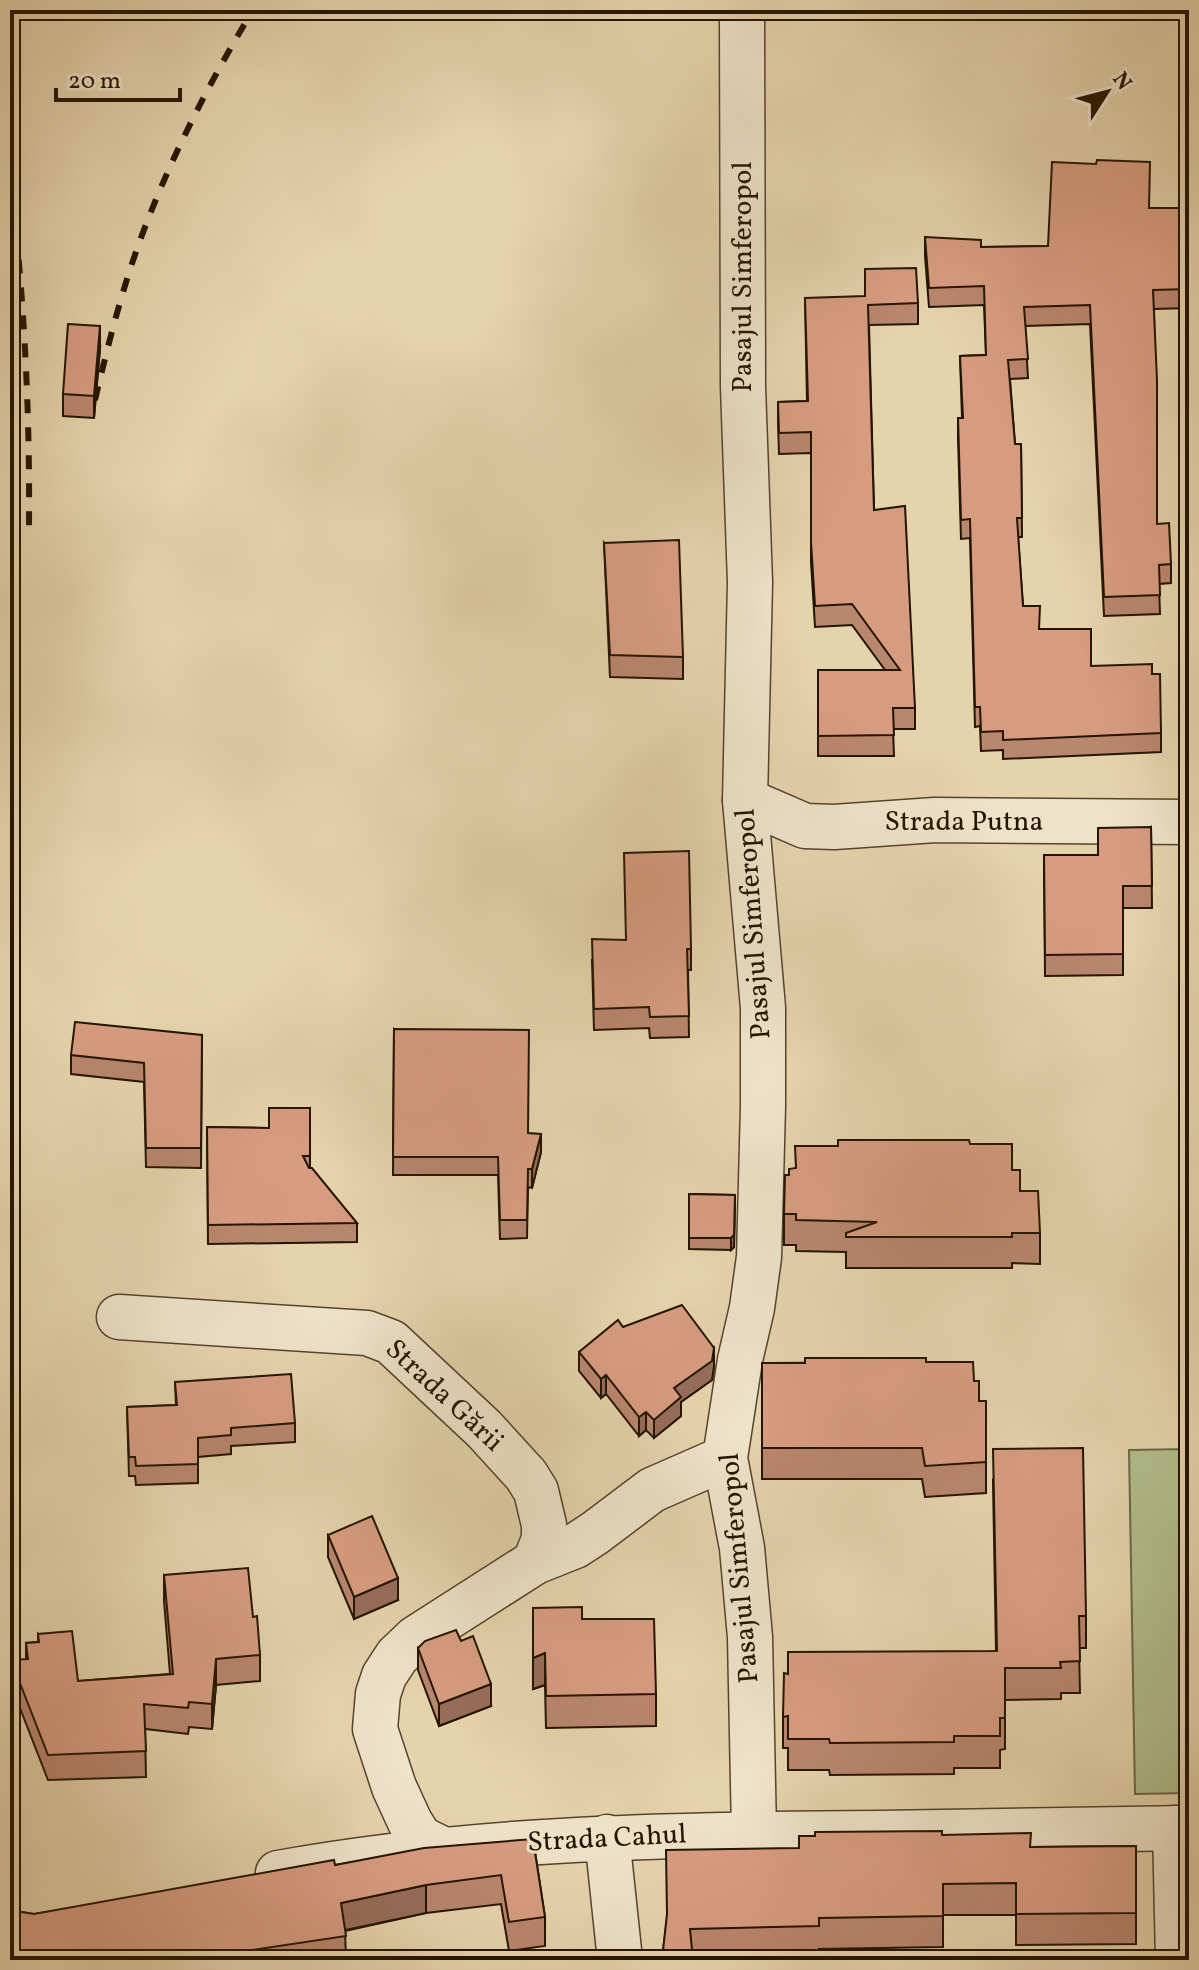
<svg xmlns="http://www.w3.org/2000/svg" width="1199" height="1970" font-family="Vollkorn,serif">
<rect width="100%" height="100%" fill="#e5d3ac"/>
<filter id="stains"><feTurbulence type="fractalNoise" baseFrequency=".0025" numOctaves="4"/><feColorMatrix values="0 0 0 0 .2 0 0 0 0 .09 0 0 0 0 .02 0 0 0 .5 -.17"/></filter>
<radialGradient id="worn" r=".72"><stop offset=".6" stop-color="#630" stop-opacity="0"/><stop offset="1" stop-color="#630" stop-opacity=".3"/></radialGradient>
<!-- green -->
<path fill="#b1bd8c" stroke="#6a6948" stroke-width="2" d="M1189,1449V1793L1135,1794L1129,1450Z"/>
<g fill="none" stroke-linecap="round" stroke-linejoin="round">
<!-- street casing -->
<g stroke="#54442d" stroke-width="47">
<g id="street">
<path d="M742,10L743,387L750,582L745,800L763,1008V1106L759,1257L752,1308L740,1360L725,1458L742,1548L750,1637L754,1833"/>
<path d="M745,800L805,826L834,827L935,820L1189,822"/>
<path d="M119,1317L367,1333L391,1342L484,1429L526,1475L536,1491L544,1525V1539L535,1562"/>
<path d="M1175,1828L1178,1960"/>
<path d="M607,1837L620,1960"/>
<path d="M442,1849L420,1838L410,1822L394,1787L375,1729L378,1694L384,1676L397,1656L416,1638L535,1562L575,1546L595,1533L652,1490L725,1458"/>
<path d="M278,1873C477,1837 678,1834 880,1833C983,1832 1086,1830 1189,1828"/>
</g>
</g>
<!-- street -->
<use href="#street" stroke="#eee2c9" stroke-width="44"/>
<!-- rail -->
<g stroke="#241503" stroke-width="6" stroke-dasharray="14 14" stroke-linecap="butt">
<path d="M10,176C24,293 30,409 29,527"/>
<path d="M95,400C108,345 122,289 142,235C171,157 210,81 253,10"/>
</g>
</g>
<!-- wall -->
<g fill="#b9866e" stroke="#241503" stroke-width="2">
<path d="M1149,208L1184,240H1189V308L1154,309L1157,524L1171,564V583L1159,584L1160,614L1104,616L1090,324L1025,326L1028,378L1010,379L1015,444H1021L1022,537H1018L1023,606L1039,629L1091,666L1152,674L1161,733V752L1003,759V750L981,751L980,726L975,727L970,538L961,539L958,437V418H962L960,356L986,355L984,305L929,307L925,256V237L981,247L1048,246Z"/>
<path d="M805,298L918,303V324L869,325L874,510L915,708V729H893L894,756H818V670H885L852,625L815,627L811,562V453L779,454L778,423V402L807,401Z"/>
<path d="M100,348L94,418L63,416V394Z"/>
<path d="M604,543L683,657V679L610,677Z"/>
<path d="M1151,827L1152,908H1123V975L1045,976L1044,855H1098Z"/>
<path d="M691,949V970H688L689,1037L650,1038L649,1028L594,1030L592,960Z"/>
<path d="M394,1029L528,1133L541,1152L532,1188L528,1187L527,1238L500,1239L498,1175H393Z"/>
<path d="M202,1035L201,1168L146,1167L144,1082L71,1074V1055Z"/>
<path d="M310,1108V1168L357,1223V1242L208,1244L207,1127L269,1128Z"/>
<path d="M970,1144L1012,1170L1020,1191L1040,1233V1264L1012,1263V1268H846V1252L796,1251V1245H784V1214L789,1175L796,1168Z"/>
<path d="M1189,1193V1309L1184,1310L1183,1224Z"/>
<path d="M689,1194L735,1195L734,1247L731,1250L689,1249Z"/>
<path d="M623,1327L714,1366L712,1380L681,1402V1416L654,1438L646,1430L639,1436L606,1394L601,1398L579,1371V1352Z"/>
<path d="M926,1362L974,1381L979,1401H986V1493L925,1497L922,1479H762V1363Z"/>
<path d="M175,1382L295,1423V1442L231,1446V1454L198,1457V1483L136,1485L135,1476H129L127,1407L176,1405Z"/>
<path d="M993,1481L1086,1616V1648H1079L1080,1693H1061V1699L1005,1700V1749L1000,1750V1768H954V1774L830,1775L829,1770H788V1748H783V1717L788,1674L996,1651Z"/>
<path d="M328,1535L398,1600L354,1619L328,1557Z"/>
<path d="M164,1575L253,1617L260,1655V1681L216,1685L212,1729L189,1727L188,1734L145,1729L146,1777L48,1780L11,1685V1660H26V1643L38,1642V1634L78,1681L170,1674L164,1601Z"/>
<path d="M533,1608L582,1619L656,1694V1726L546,1728L545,1685L533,1689Z"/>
<path d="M418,1648L491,1706L439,1726L418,1670Z"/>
<path d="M10,1755L17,1844V1864H10Z"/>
<path d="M942,1835L1031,1847L1136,1846V1944L1016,1945V1915H943V1947L819,1949V1957L662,1960L667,1918L799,1848Z"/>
<path d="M533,1839L545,1917V1946L509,1951L501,1904L426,1913L345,1931L346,1960H10L21,1912L34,1914L335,1865Z"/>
</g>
<!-- shaded-wall -->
<g fill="#966d5a" stroke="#241503" stroke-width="2">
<path d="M100,326V348L94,418V396Z"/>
<path d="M541,1134V1152L532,1188V1169Z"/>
<path d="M735,1195L734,1247L731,1250V1238Z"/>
<path d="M714,1348V1366L712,1380L681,1402V1416L654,1438V1420L674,1388Z"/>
<path d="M606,1375V1394L601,1398V1379Z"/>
<path d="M646,1412V1430L639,1436V1417Z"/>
<path d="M398,1578V1600L354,1619V1597Z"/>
<path d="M545,1653V1685L533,1689V1658Z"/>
<path d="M216,1659V1685L212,1729V1704Z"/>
<path d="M491,1684V1706L439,1726V1704Z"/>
<path d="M426,1885V1913L341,1931V1903Z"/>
</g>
<!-- building -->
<g fill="#d79c80" stroke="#241503" stroke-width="2">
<path d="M1097,160L1150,162L1149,208H1184V240H1189V289L1153,290L1157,380V524L1169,523L1171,564L1159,565L1160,595L1104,597L1090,305L1024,307L1028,359L1008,360L1015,444H1021L1022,518H1017L1023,606H1040L1039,629H1091V666L1152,664V674H1160L1161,733L1003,740V731L981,732L980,707H975L970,519L961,520L958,418H963L960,356L986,355L984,286L929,288L925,237L981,240V247L1048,246L1052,162L1096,164Z"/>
<path d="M916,268L918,303L868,305L874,510L905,506L915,708H893L894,735L818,736V670H900L852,604L815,606L811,542V432L779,433L778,402L808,401L805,298L865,296V269Z"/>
<path d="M68,324L100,326L94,396L63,394Z"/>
<path d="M679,540L683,657L610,655L604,543Z"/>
<path d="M1151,827L1152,886H1123V954L1045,955L1044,855H1098V828Z"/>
<path d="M689,851L691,949H687L689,1016L650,1017L649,1007L594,1009L592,939L626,940L624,853Z"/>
<path d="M75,1022L202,1035L201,1148H146L144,1063L71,1055Z"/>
<path d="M394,1029L529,1030L528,1133L541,1134L532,1169H528L527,1220H500L498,1157H393Z"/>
<path d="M269,1108H310V1156H303L309,1168H312L357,1223L208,1225L207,1127L269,1128Z"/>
<path d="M838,1140H969L970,1144H1012V1170H1020V1191H1038L1040,1233H1012V1237H846V1233L877,1222L796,1220V1214H784L785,1175H789V1169L796,1168L795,1146H838Z"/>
<path d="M1183,1193H1189V1278H1184Z"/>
<path d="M689,1194L735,1195L734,1235L731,1238H689Z"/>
<path d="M682,1305L714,1348L712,1361L674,1388L681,1397L654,1420L646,1412L639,1417L606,1375L601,1379L579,1352L618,1320L623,1327Z"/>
<path d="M805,1358H926V1362H973L974,1381H979V1401H986V1462L925,1466L922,1448H762V1363H805Z"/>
<path d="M291,1374L295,1423L231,1428V1435L198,1438V1464L136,1466L135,1457H129L127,1407L177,1405L175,1382Z"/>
<path d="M1083,1448L1086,1616H1079L1080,1661L1060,1662L1061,1668H1005V1718H1000V1736H954V1742L830,1743L829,1739H788V1716L783,1717L784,1673L788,1674V1652L997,1651L993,1449Z"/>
<path d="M372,1516L398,1578L354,1597L328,1535Z"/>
<path d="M248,1568L253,1617L257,1616L260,1655L216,1659L212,1704L189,1702L188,1708L144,1704L146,1751L48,1755L11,1660L28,1659L26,1643L39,1642L38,1634L72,1631L78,1681L173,1674L164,1575Z"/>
<path d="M582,1607V1619H654L656,1694L546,1696L545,1653L533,1658V1608Z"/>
<path d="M456,1630L461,1641L473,1636L491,1684L439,1704L418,1648L425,1641Z"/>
<path d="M10,1755L17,1844H10Z"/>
<path d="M942,1831V1835L1031,1833L1030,1847L1136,1846V1913L1016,1914V1883L943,1884V1916L819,1918V1926L690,1929L693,1960H662L667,1914L666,1850L799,1848V1836H815V1832Z"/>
<path d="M533,1839L545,1917L509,1922L501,1875L426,1885L341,1903L346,1936L186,1960H129V1958L114,1960H10V1903L21,1912L34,1914L334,1860L335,1865L424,1848Z"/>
</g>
<g text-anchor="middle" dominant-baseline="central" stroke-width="6" stroke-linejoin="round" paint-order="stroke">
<!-- street labels -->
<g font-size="28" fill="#241503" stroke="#eee2c9">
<text transform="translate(743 277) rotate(-90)">Pasajul Simferopol</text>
<text x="964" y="822">Strada Putna</text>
<text transform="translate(754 924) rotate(-94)">Pasajul Simferopol</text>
<text transform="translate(444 1396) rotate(43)">Strada Gării</text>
<text transform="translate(740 1568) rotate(-95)">Pasajul Simferopol</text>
<text transform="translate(607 1839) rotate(-3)">Strada Cahul</text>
</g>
</g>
<!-- margin -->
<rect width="1199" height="1970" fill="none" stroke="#e5d3ac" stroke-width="40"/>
<rect x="12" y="12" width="1175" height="1946" fill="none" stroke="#241503" stroke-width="4"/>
<rect x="20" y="20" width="1159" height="1930" fill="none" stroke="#241503" stroke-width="2"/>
<!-- north arrow -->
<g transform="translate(1107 92) rotate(54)" stroke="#eee2c9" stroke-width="6" paint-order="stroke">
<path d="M0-6L14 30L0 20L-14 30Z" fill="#241503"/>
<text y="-12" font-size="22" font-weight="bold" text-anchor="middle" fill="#241503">N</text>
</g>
<!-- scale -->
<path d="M56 88v12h124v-12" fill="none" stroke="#241503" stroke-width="4"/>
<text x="68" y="88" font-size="24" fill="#241503" stroke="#eee2c9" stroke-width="6" paint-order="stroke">20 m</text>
<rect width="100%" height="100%" filter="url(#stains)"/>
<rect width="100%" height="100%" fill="url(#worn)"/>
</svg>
